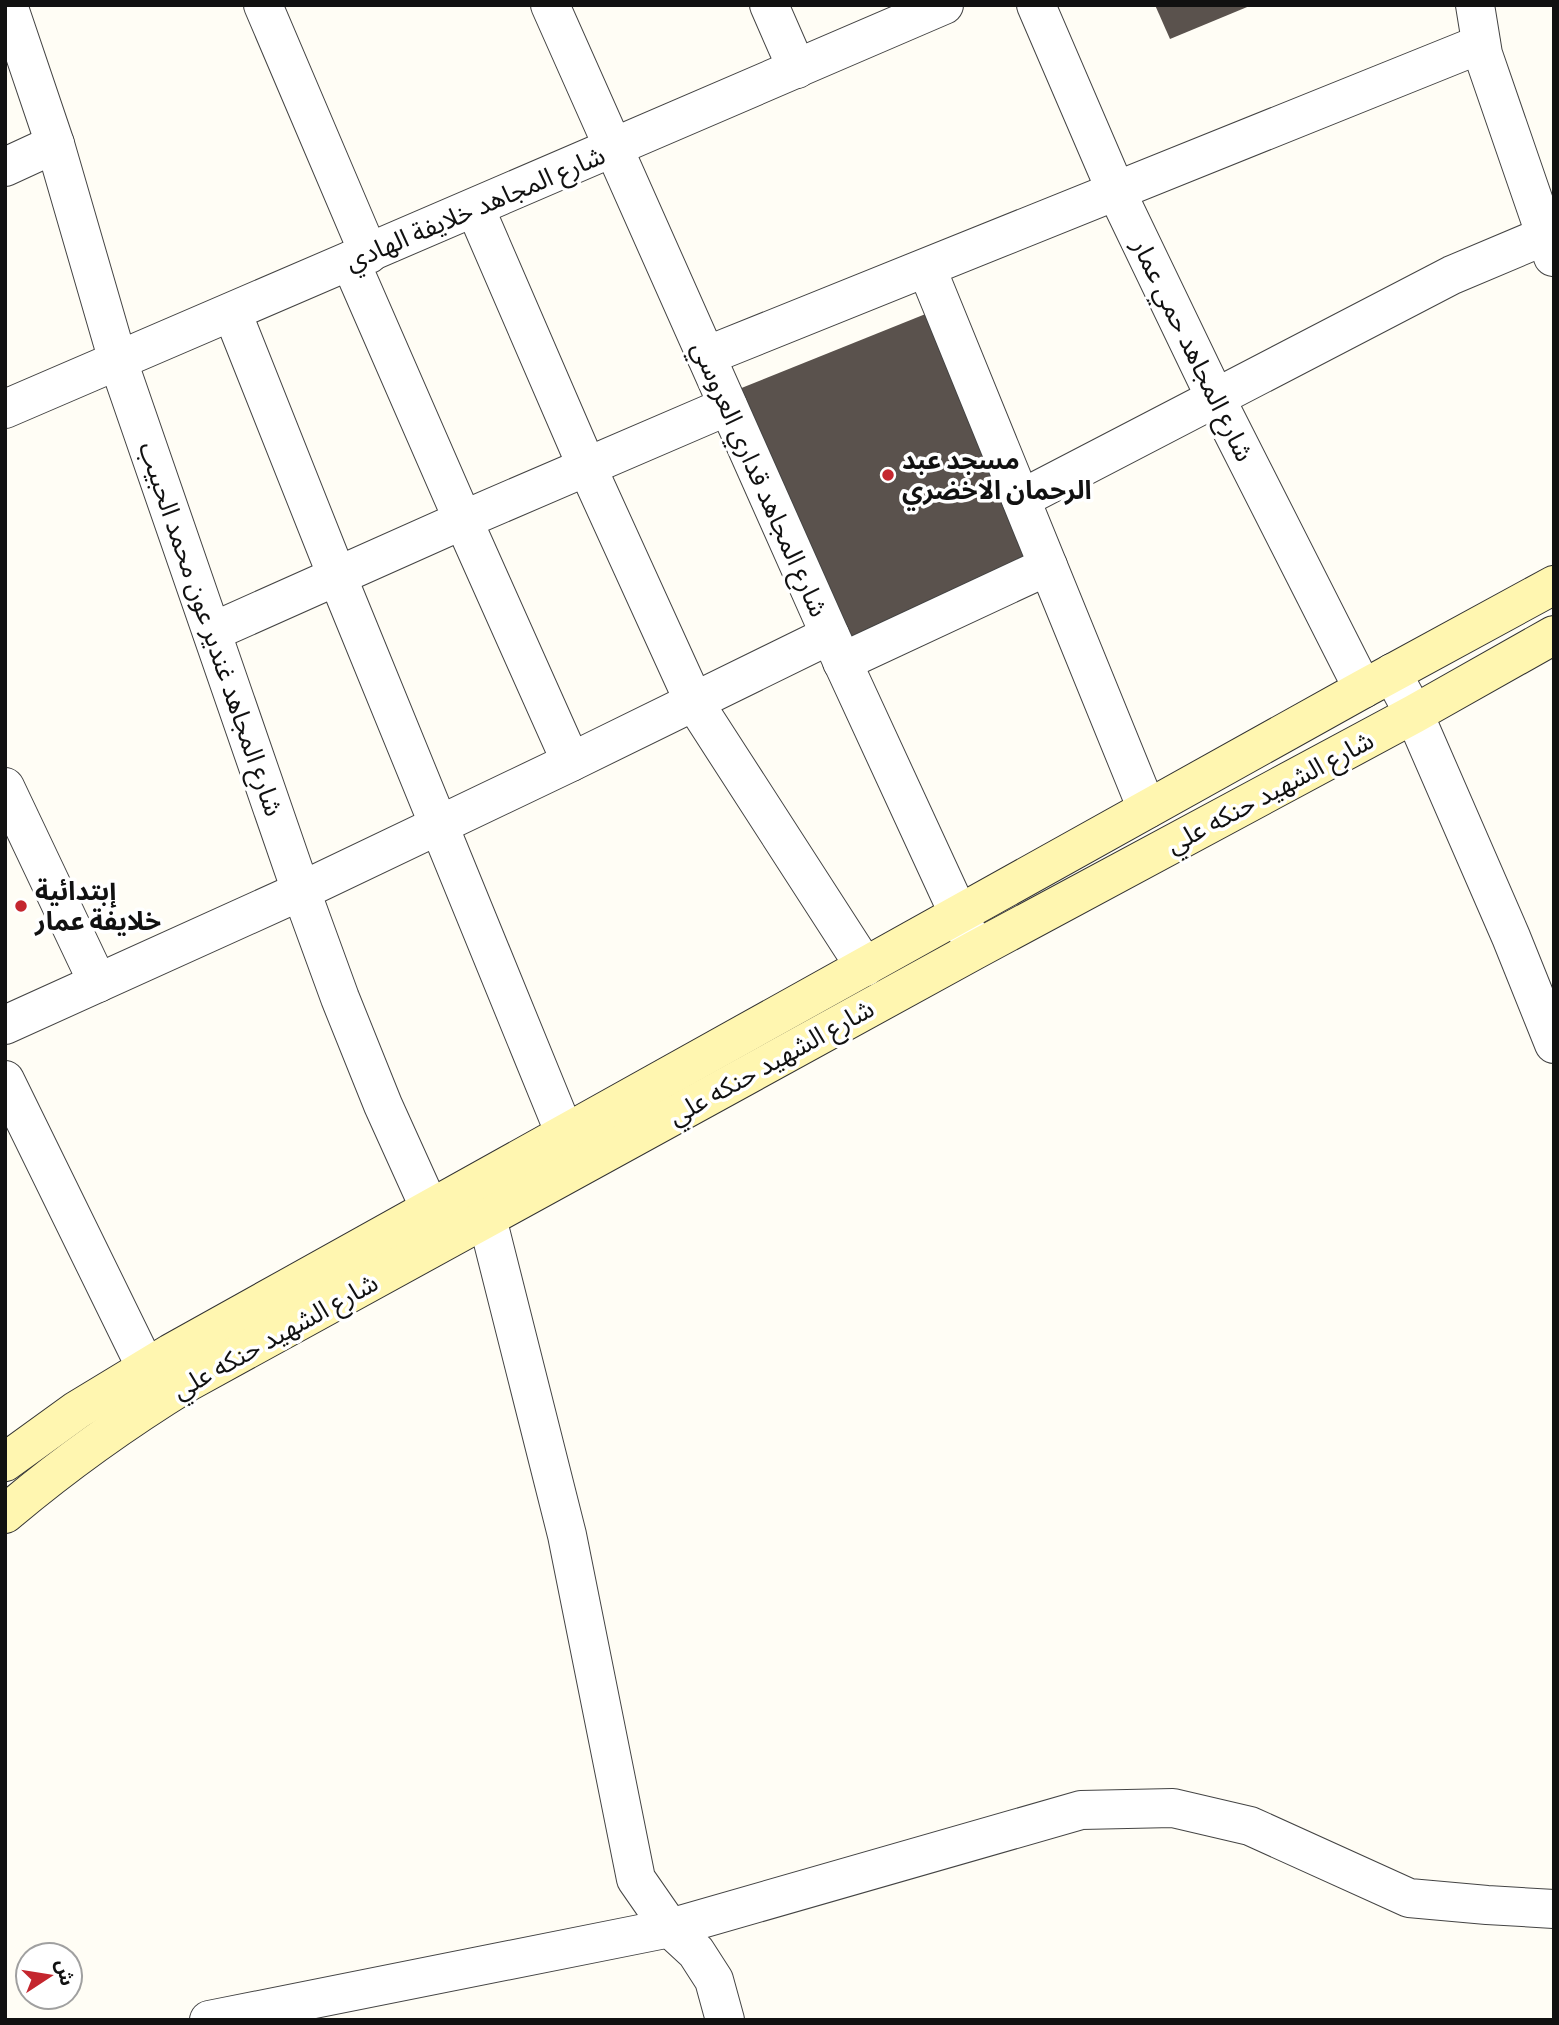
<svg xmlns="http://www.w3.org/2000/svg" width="1559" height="2025" font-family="'Zilla Slab','Noto Sans Arabic',serif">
<rect width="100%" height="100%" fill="#fffdf5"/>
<!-- building -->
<g fill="#5a524d">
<path d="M1155,5H1252L1170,39Z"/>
<path d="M933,311L1034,562L851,646L739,389Z"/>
</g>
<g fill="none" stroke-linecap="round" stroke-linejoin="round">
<!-- minor casing -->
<g stroke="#444" stroke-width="40">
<g id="minor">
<path d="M8,5L55,144L118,361L301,891L340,998L383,1105L444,1240"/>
<path d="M263,5L369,254"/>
<path d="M550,5L830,635L973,945"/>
<path d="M769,5L797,69"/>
<path d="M1036,5L1116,191L1215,397L1363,689"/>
<path d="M1475,5L1483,54L1553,257"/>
<path d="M5,167L55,144"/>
<path d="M475,208L587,467L694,702L865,967"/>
<path d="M350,261L463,520L571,762"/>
<path d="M927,269L1147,809"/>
<path d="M232,312L337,576L565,1134"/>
<path d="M706,356L1481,44"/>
<path d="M5,409L944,5"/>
<path d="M1021,499L1452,275L1554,232"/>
<path d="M212,632L463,520L728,406"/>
<path d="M842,662L1048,566"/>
<path d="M1392,673L1414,714L1511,937L1554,1044"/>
<path d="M5,787L98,983"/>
<path d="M5,1025L301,891L571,762L830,635"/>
<path d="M5,1080L146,1368"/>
<path d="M487,1218L567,1535L636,1879L670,1928L696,1952L714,1980L725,2020"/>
<path d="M209,2020L670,1928L1081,1810L1173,1808L1250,1826L1409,1898L1487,1905L1554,1909"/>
</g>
</g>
<!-- secondary casing -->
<g stroke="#333" stroke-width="40">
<g id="secondary">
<path d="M5,1462L77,1410L171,1353L1363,689L1554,585"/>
<path d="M5,1514C63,1465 123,1422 188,1382L975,950L1414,714L1554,635"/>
</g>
</g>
<!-- minor -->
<use href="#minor" stroke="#fff" stroke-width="38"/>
<!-- secondary -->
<use href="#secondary" stroke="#fff6b0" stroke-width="38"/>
</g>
<!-- markers -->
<g fill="#c4262e" stroke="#fff" stroke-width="2.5">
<circle cx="888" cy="475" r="7"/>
<circle cx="21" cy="906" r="7"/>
</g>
<g text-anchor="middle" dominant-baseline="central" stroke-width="7" stroke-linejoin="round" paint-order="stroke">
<!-- street labels -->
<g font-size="26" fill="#111" stroke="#fff">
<text transform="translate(475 208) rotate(-23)">شارع المجاهد خلايفة الهادي</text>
<text transform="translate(1193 350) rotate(64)">شارع المجاهد حمي عمار</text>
<text transform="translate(760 479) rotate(66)">شارع المجاهد قداري العروسي</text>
<text transform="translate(211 629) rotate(71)">شارع المجاهد غندير عون محمد الحبيب</text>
<text transform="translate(1270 792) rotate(-28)">شارع الشهيد حنكه علي</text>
<text transform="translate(771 1062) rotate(-29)">شارع الشهيد حنكه علي</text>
<text transform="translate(275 1336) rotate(-29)">شارع الشهيد حنكه علي</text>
</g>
<!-- poi labels -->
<g font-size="26" font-weight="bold" fill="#111" stroke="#fff" text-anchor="start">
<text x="902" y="460">مسجد عبد<tspan x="902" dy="30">الرحمان الاخضري</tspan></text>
<text x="35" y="891">إبتدائية<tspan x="35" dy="30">خلايفة عمار</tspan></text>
</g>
</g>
<!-- border -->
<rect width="1559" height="2025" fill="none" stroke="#111111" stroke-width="14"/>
<!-- north arrow -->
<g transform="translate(49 1976) rotate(78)"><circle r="33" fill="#ffffff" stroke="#a0a0a0" stroke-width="2"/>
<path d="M0-5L12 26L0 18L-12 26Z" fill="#c4262e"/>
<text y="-10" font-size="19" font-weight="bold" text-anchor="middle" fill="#111111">ش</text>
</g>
</svg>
